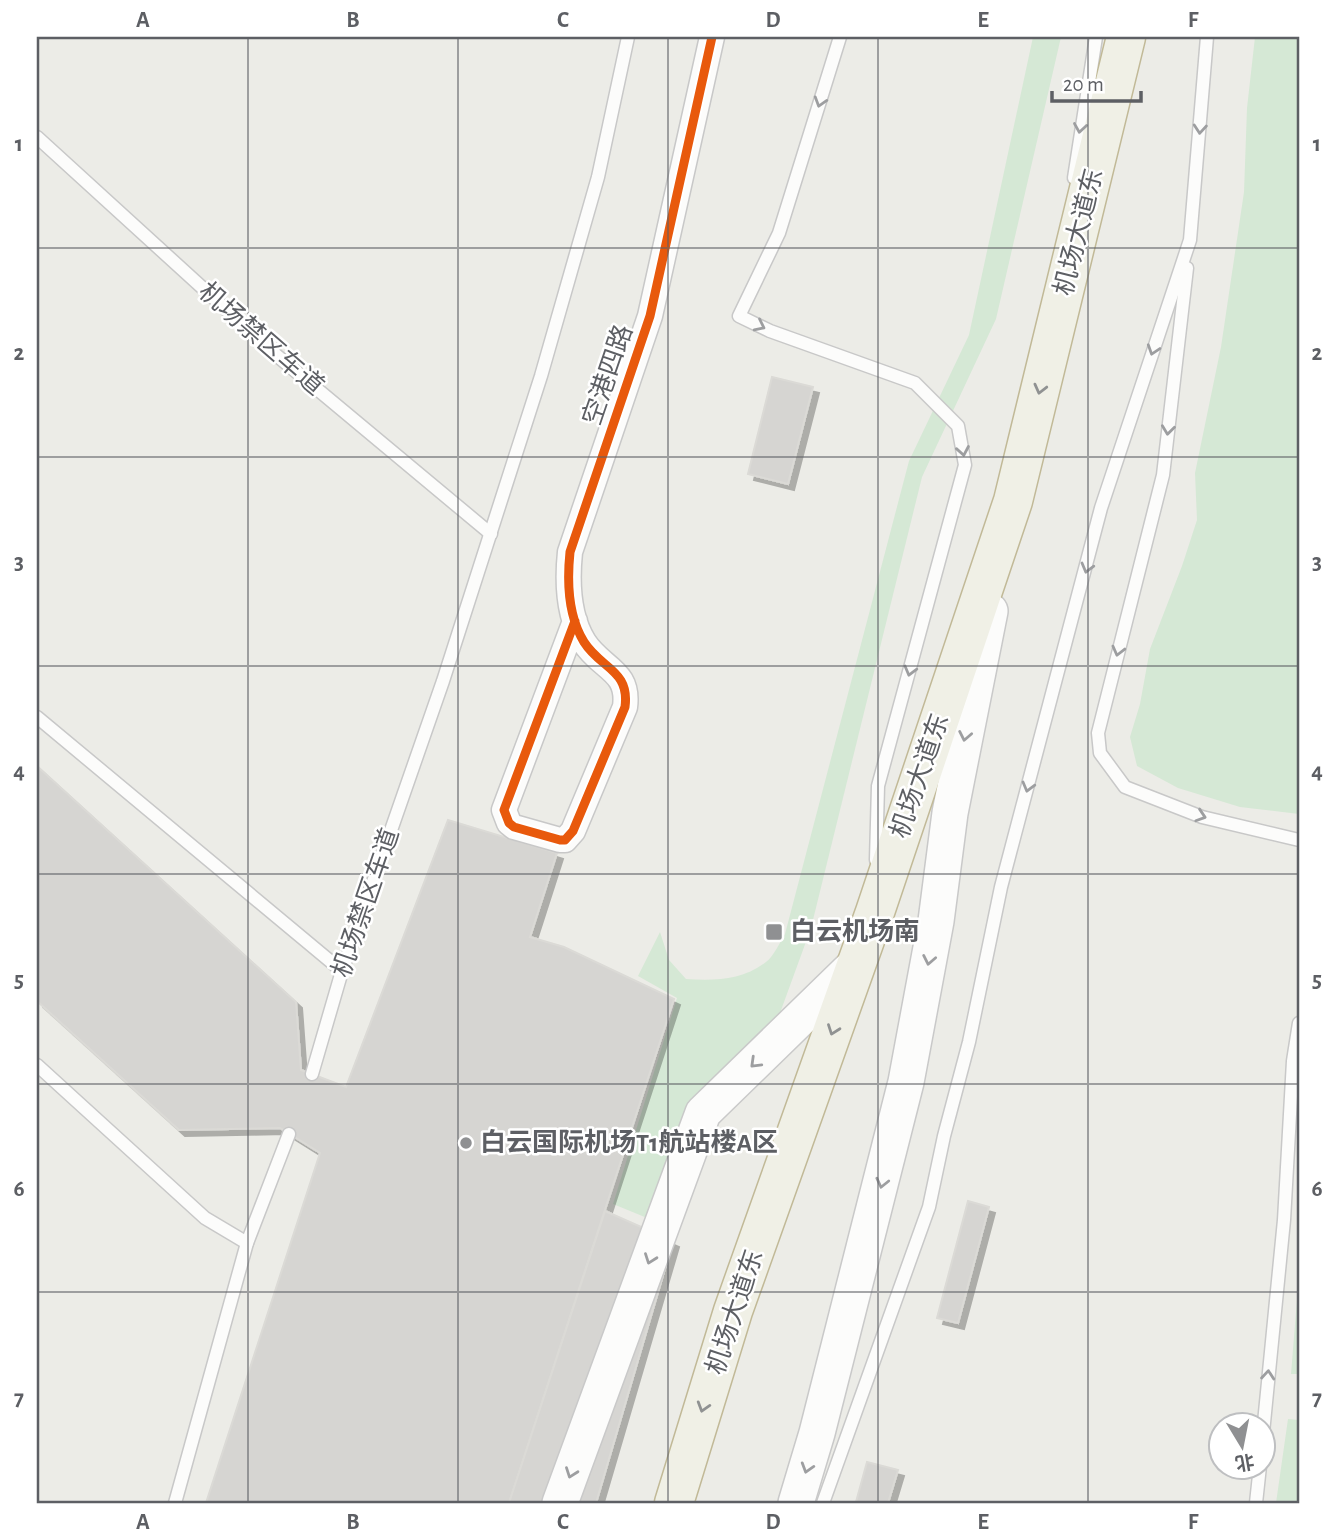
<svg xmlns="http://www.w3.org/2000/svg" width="1336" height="1540" font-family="'Alegreya Sans','Noto Sans SC',sans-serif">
<defs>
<filter id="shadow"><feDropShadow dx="6" dy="6" stdDeviation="0" flood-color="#0004"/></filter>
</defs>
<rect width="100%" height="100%" fill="#ecece7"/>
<!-- green -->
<g fill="#d5e8d5">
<path d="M1033,37H1061L996,319L922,477L811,928L780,1013L700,1101L652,1220L613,1204L677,998L638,976L660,932L669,960L686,979C715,981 743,980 766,962C774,956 780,942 785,934L909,461L969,335Z"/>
<path d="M1255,37H1299V814L1240,807L1178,788L1137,766L1130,737L1140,704L1150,649L1182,566L1197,520L1195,473L1221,347L1244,192L1247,108Z"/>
<path d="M1299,1275V1374H1291Z"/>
<path d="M1288,1419L1299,1420V1503H1276Z"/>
</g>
<!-- building -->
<g fill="#d6d5d2" stroke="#dbdad6" stroke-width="2" filter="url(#shadow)">
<path d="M772,377L813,387L788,484L748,474Z"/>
<path d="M37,766L296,1002L301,1070L346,1087L448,820L557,853L530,937L564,947L674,999L509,1503H206L320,1153L280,1128L179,1130L37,1001Z"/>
<path d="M968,1201L989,1207L958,1323L937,1318Z"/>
<path d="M605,1211L673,1241L596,1503H509Z"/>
<path d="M867,1462L898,1470L888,1503L856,1502Z"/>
</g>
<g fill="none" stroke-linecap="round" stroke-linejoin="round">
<!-- service casing -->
<g stroke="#c8c8c8" stroke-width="15">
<g id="service">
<path d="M840,37L779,233L739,316L770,331L915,383L958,426L965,465L878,786L876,860"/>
<path d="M37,137L275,354L491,534"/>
<path d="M1074,178L1096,37"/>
<path d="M1187,268L1163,475L1098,733L1100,753L1125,787L1202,817L1299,840"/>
<path d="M37,717L342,971"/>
<path d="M37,1065L205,1218L247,1243"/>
<path d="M312,1074L342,971L443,681L541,376L598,177L628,37"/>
<path d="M1262,1443L1284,1220L1293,1061L1299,1023"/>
<path d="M175,1503L247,1243L289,1134"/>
<path d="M823,1503L929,1207L944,1136L969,1042L1001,887L1101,508L1190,240L1207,37"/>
<path d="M1256,1503L1260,1466"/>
</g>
</g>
<!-- minor casing -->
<g stroke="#c8c8c8" stroke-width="27">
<path id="minor" d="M575,621L504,810L509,823L514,827L560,840H565L573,831L625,707C630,670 601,669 584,642C568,616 567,581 570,552L650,316L712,37"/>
</g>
<!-- secondary casing -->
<g stroke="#c9c9c9" stroke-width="38">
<g id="secondary">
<path d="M560,1503L703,1113L856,964"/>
<path d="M796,1503L817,1433L906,1082L936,921L950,813L990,611"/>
</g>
</g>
<!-- trunk casing -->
<g stroke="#c1b997" stroke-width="41">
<path id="trunk" d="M674,1503L733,1311L875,912L1013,501L1126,37"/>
</g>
<!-- service -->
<use href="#service" stroke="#fcfcfb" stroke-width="12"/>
<!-- minor -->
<use href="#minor" stroke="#fcfcfb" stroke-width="24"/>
<!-- secondary -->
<use href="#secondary" stroke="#fcfcfb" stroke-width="35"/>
<!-- trunk -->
<use href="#trunk" stroke="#f0f0e6" stroke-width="38"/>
<!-- cycleway casing -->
<g stroke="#fff" stroke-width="13">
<path id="cycleway" d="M575,621L504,810L509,823L514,827L560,840H565L573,831L625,707C630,670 601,669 584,642C568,616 567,581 570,552L650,316L712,37"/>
</g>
<!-- cycleway -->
<use href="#cycleway" stroke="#e8590c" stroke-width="9"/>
</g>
<!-- one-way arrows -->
<defs><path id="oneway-chevron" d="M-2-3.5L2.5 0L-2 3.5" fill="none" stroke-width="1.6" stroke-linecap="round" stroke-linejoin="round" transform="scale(1.75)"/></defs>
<g stroke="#9d9ea0">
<use href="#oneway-chevron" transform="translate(820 102) rotate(107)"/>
<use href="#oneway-chevron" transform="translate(1080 128) rotate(99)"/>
<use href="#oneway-chevron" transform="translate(1200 129) rotate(95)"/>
<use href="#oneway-chevron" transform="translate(760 326) rotate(26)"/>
<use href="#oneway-chevron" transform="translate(1153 350) rotate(108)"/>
<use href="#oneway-chevron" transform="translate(1168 430) rotate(97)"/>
<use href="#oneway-chevron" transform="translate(963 451) rotate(80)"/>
<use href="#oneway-chevron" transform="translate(1087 568) rotate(105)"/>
<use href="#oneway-chevron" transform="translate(1118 651) rotate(104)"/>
<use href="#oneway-chevron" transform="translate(910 671) rotate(105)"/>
<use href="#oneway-chevron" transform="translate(965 736) rotate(101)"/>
<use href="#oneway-chevron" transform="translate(1028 787) rotate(105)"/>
<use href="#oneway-chevron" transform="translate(1201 816) rotate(18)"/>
<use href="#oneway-chevron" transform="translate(929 960) rotate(101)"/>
<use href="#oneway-chevron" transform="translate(755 1063) rotate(136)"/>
<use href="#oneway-chevron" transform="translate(882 1183) rotate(103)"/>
<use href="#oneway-chevron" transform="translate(650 1259) rotate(110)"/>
<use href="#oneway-chevron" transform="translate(1268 1375) rotate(-85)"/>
<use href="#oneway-chevron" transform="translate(807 1468) rotate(107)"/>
<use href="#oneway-chevron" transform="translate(571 1473) rotate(110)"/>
</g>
<g stroke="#909292">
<use href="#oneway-chevron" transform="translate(1040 389) rotate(104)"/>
<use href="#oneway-chevron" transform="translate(833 1030) rotate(110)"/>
<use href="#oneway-chevron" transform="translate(703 1407) rotate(107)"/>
</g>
<!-- grid -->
<path fill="none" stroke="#5d5f64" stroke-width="2" stroke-opacity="0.55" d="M248,37V1503M458,37V1503M668,37V1503M878,37V1503M1088,37V1503M37,248H1299M37,457H1299M37,666H1299M37,874H1299M37,1084H1299M37,1292H1299"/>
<!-- markers -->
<g fill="#8f9092" stroke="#fff" stroke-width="2.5">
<rect x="765" y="923" width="18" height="18" rx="3.5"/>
<circle cx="466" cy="1143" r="7"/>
</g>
<g text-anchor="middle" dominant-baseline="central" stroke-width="5" stroke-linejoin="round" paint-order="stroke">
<!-- street labels -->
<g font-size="26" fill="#5d5f64" stroke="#fff">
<text transform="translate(1079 232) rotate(-76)">机场大道东</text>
<text transform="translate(261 339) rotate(41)">机场禁区车道</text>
<text transform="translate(608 375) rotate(-71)">空港四路</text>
<text transform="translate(920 776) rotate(-71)">机场大道东</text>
<text transform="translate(366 903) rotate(-71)">机场禁区车道</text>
<text transform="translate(735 1312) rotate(-72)">机场大道东</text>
</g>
<!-- poi labels -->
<g font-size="26" font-weight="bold" fill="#5d5f64" stroke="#fff" text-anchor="start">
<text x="790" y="932">白云机场南</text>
<text x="480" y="1143">白云国际机场T1航站楼A区</text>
</g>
</g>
<!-- border -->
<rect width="1336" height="1540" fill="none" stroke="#ffffff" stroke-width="77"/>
<!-- north arrow -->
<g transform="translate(1242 1446) rotate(170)"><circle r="33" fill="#ffffff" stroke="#bebfc1" stroke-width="2"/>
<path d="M0-5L12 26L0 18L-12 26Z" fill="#8f9092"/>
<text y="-10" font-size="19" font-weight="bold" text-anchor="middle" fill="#5d5f64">北</text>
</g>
<!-- scale -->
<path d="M1052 91v10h89v-10" fill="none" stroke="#5d5f64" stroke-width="3.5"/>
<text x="1063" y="91" font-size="21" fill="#5d5f64" stroke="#ffffff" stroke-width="5" paint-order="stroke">20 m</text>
<rect x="38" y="38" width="1260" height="1464" fill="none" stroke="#5d5f64" stroke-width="2.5"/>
<g font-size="23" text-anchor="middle" font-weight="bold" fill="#5d5f64">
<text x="143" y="27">A</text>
<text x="353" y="27">B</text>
<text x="563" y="27">C</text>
<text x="773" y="27">D</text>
<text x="983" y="27">E</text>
<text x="1193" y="27">F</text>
<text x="19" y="151">1</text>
<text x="1317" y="151">1</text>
<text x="19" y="360">2</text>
<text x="1317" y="360">2</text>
<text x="19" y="569">3</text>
<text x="1317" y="569">3</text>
<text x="19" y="778">4</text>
<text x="1317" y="778">4</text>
<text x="19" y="987">5</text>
<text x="1317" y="987">5</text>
<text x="19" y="1196">6</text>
<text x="1317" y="1196">6</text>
<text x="19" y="1405">7</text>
<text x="1317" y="1405">7</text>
<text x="143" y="1529">A</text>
<text x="353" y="1529">B</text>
<text x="563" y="1529">C</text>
<text x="773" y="1529">D</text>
<text x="983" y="1529">E</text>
<text x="1193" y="1529">F</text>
</g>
</svg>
